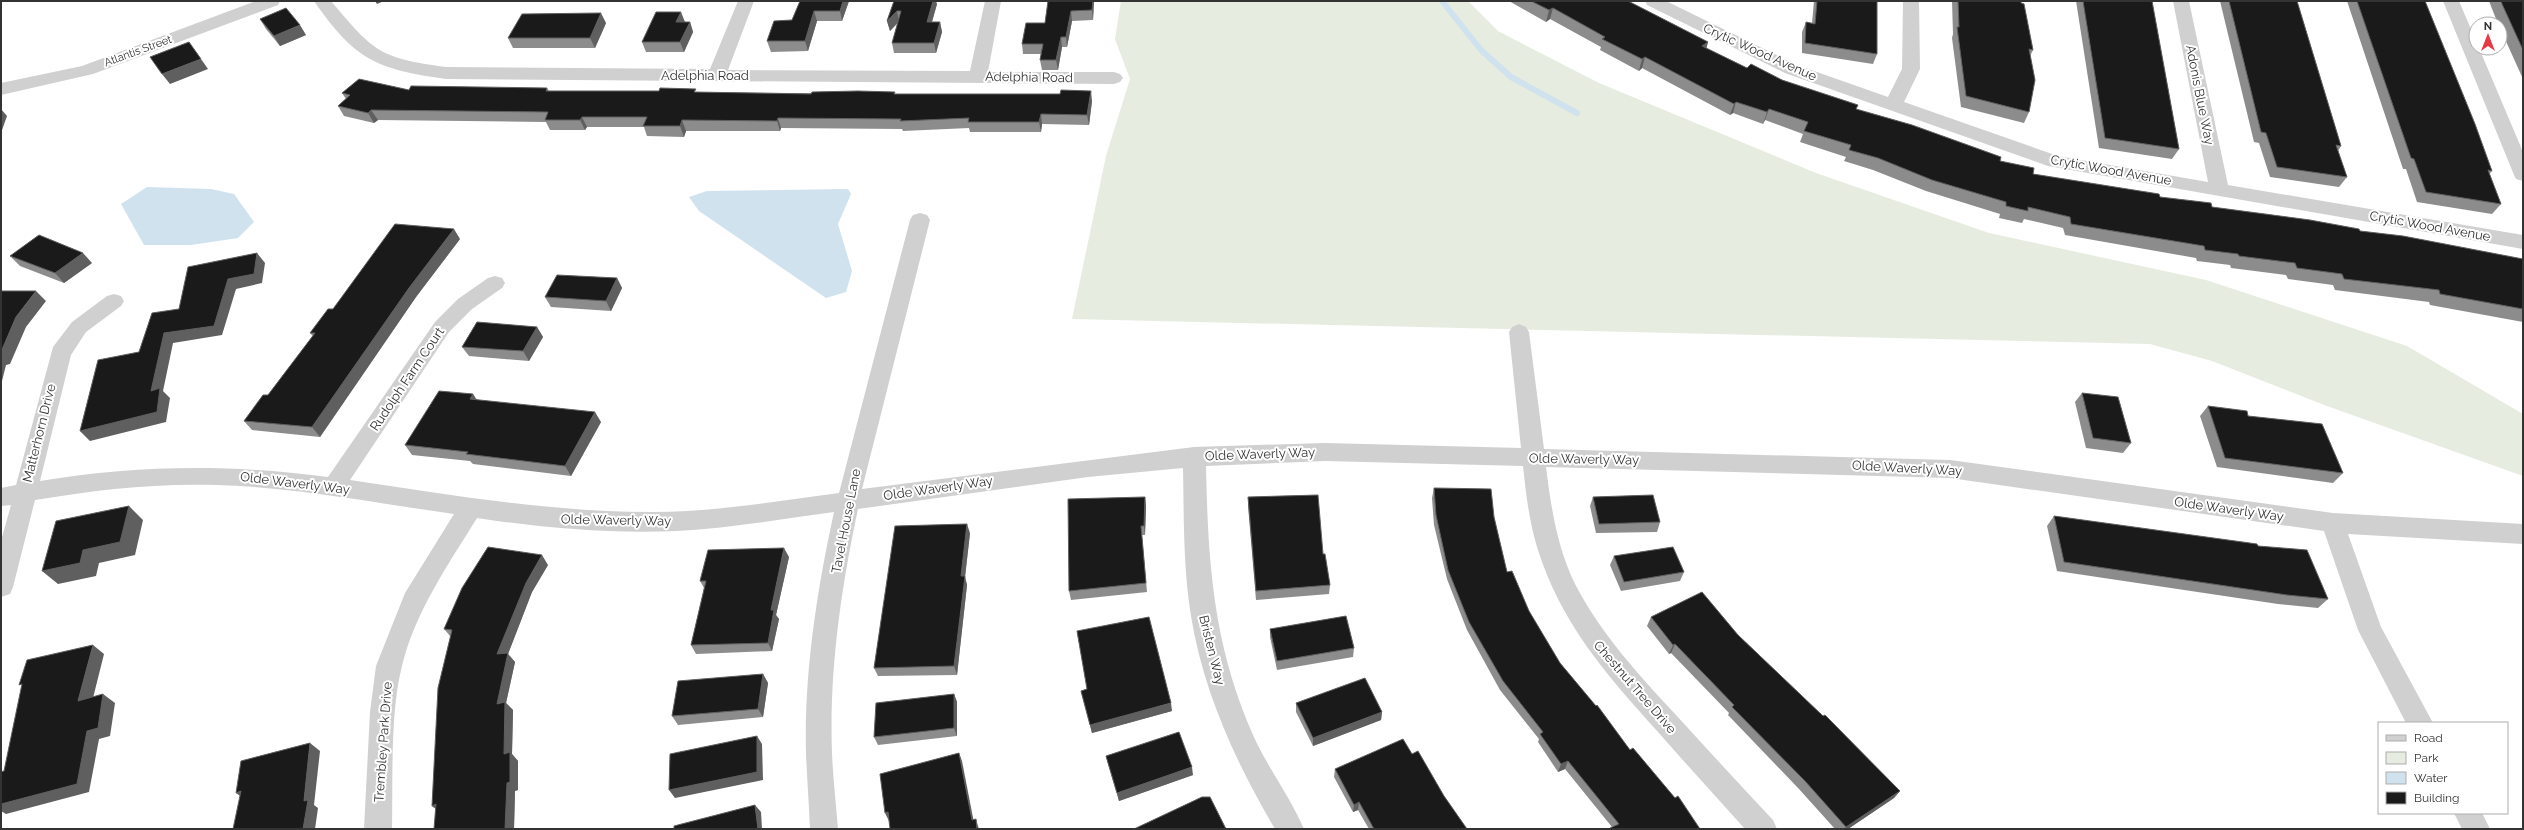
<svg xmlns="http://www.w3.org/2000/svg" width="2524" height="830" font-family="Raleway,sans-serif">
<rect width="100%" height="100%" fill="#fff"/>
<!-- green -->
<path fill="#e6ecdf" d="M1121,1H1468L1498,31L1599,83L1816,173L1989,233L2206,280L2407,346L2523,414V476L2327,406L2212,361L2150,344L1072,319L1106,156L1130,79L1115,39Z"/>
<!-- water -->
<g fill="#cfe2ee">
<path d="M147,187L211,189L234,194L254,222L238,238L191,245H144L121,204Z"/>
<path d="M848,189L851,194L838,224L852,271L846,292L826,298L699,211L689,197L707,191Z"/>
</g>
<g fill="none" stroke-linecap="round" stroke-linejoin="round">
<!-- stream -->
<path stroke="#cfe2ee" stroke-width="6" d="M1442,1L1481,50L1511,77L1577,113"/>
<!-- minor -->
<g fill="#d0d0d0" fill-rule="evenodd">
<path d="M256,1H280L278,5L93,74L1,95V83L82,66Z"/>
<path d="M314,1H331C374,52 379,58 446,67L710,69L738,1H754L728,70L970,71L985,1H1001L988,72H1114L1120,74L1123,78L1120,82L1114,84L446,79C376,69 355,60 314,1Z"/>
<path d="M1645,1H1666L1797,65L1888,97L1902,69L1903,1H1919L1920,69L1904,102L2058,156L2208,182L2173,1H2189L2228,185L2523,235V249L2048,166L1785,73L1647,5Z"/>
<path d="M2443,1H2459L2476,41V48H2479L2523,152V181L2516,179L2514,175Z"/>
<path d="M920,213L927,215L930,220L862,489L1194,447L1325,443L1521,448L1509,332L1512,327L1519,324L1526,327L1529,332L1544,449L1950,460L2333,513L2523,524V544L2348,534L2381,627L2433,723H2406L2358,630L2324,531L1950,478L1546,467C1551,507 1557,547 1575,584C1601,634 1638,674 1676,715C1708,750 1740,785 1773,820L1777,829H1745C1716,797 1687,765 1658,732C1606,674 1561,624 1537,547C1529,520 1526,494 1523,466L1325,461L1206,466C1208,563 1213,644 1253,735C1268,768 1290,797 1304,829H1275C1236,763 1203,691 1191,616C1183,567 1184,517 1183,468L1088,477L858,509C841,588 829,672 832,753C833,778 836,804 838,829H810C809,804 807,778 806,753C804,673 817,590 834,512C782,519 730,528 677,531C610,534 543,528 477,518C448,565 415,612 402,666C390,712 393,780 392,829H364L370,712L376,666L405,593L454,514C375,503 296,487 216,485C155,483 95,490 35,500L13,587L10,594L1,597V541L11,505L1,506V488L16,485L53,347L72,322L107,296L114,294L121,296L124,301L121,306L86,332L71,355L40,481C137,465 230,464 328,477L435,322L458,299L488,278L495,276L502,278L505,283L502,288L472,309L449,332L350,480C451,495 550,512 652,512C714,512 777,501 839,493L910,220L913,215Z"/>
<path d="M2454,813H2482L2490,829H2462Z"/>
</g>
</g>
<!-- wall -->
<g fill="#8c8c8c">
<path d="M800,1H849L842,21H817L808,51L771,52L767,41L792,20Z"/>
<path d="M894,1L937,4L932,22H940L942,32L936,53H894L892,43L898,23L890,31L887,21Z"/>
<path d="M1048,1H1094L1093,20L1072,21L1067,47H1062L1058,70H1042L1040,60L1041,54H1023L1022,44L1045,23Z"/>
<path d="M1509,1H1628L1708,42L1706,48L1747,68L1782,80L1856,109L2000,161L2033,174L2212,207L2523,259V322L2430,305L2429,302L2335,290L2333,285L2288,279L2286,275L2231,268L2230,265L2197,261L2196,258L2065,235L2063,228L2024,219L2022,223L1999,218L2000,214L1926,191L1873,170L1844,161L1846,157L1800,142L1803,134L1765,120L1763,124L1733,113L1730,115L1642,68L1639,71L1600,50L1601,47L1550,19L1546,22Z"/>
<path d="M1814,1H1877V54L1873,64L1802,53V32L1806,22L1812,23Z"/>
<path d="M1952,1H2021L2033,50L2030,56L2029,112L2024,123L1961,107L1952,38L1953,34Z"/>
<path d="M2076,1H2152L2179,149L2172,159L2099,148Z"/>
<path d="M2220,1H2297L2341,146L2338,151L2347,177L2339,187L2270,177L2259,143L2254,142Z"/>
<path d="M2347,1H2425L2492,171L2489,174L2501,204L2492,214L2417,202L2406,169H2403Z"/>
<path d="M2489,1H2523V79L2500,28V24H2498Z"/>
<path d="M260,19L306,35L280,46L266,29Z"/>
<path d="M685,22H690L693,32L684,52H646L642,42Z"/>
<path d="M606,23L595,48H513L508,38Z"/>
<path d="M547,88L549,91L896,94L1092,101L1089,125L1042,124L1041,132H970L969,128L903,131L902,129L781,128L780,131H686L684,137L647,136L644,127H587L585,130H550L546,122L378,120L374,123L344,116L338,106L346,99L342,93L409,90Z"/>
<path d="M460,239L416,297L320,437L252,430L244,421L268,395L313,336L310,333L333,309Z"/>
<path d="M10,256L92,263L64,283L20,266Z"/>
<path d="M617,278L622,288L611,311L551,307L545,297Z"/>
<path d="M537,327L543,337L529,361L469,356L462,347Z"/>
<path d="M2082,393L2131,443L2123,453L2086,448L2075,402Z"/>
<path d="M473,394L477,400L601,422L571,476L473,464L470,461L412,455L405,445Z"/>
<path d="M2208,406L2248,416L2343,473L2333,483L2217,467L2200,416Z"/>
<path d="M1434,488L1494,517L1507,572L1529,611L1560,663L1630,750L1700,829H1610L1612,827L1565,769L1558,772L1538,742L1539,739L1500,690L1467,630L1447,579L1434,525L1432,498Z"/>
<path d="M1145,497L1146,507L1145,535H1142L1147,592L1071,600L1069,591Z"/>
<path d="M1248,497L1323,554L1330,585L1329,594L1256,600L1248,506Z"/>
<path d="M1593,497L1660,522L1657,532L1596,533L1590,506Z"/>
<path d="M2054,516L2258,546L2328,599L2318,608L2278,604L2057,571L2047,526Z"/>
<path d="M970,533L965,577L967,585L957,675L878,676L874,668Z"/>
<path d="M1614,556L1684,572L1680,581L1621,591L1610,565Z"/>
<path d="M789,557L776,615L779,619L772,651L696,654L691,645L704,588L700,581Z"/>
<path d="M548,565L532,592L508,654L515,662L506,703L513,710L512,754L518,761V790L515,791L514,829H434L436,809L432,806L451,637L444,629Z"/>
<path d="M1651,617L1738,635L1900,791L1894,798L1848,829H1835L1799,789L1728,715L1729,713L1671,653L1669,654L1647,626Z"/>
<path d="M1270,629L1354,648L1353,657L1277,670L1270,637Z"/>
<path d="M763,674L768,683L763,717L678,725L672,716Z"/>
<path d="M1087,689L1172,711L1092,733L1081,691Z"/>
<path d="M954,694L957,702V736L878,745L874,737Z"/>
<path d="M1296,703L1382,712L1381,720L1313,746L1296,712Z"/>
<path d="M1412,754L1444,796L1467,829H1369L1358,810L1353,812L1334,777L1335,769Z"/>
<path d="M1106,756L1193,775L1119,801L1108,764Z"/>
</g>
<!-- shaded-wall -->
<g fill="#5f5f5f">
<path d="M375,1H384L377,4Z"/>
<path d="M843,1H849L842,21L840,11Z"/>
<path d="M933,1H936L937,4L929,32L927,22Z"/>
<path d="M1093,1H1094L1093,20L1092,10Z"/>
<path d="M1553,8L1550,19L1546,22L1549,10Z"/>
<path d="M814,11L817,21L808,51L805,41Z"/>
<path d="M897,11L899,21L890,31L887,21Z"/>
<path d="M1071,11L1072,21L1067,47L1066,37Z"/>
<path d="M681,12L685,22H676Z"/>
<path d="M601,13L606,23L595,48L590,38Z"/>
<path d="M690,22L693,32L684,52L680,42Z"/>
<path d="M940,22L942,32L936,53L934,43Z"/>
<path d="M300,25L306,35L280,46L274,36Z"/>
<path d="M1061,37L1062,47L1058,70L1056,60Z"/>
<path d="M1708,42L1705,54L1702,46Z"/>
<path d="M1645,57L1642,68L1639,71L1642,59Z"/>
<path d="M201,59L208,69L170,84L162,74Z"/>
<path d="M1091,91L1092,101L1089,125L1087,115Z"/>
<path d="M1736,102L1733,113L1730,115L1734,104Z"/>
<path d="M1,109L7,116L1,133Z"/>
<path d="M1769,109L1765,120L1763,124L1767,112Z"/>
<path d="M371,110L378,120L374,123L368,113Z"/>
<path d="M1041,114L1042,124L1041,132L1039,122Z"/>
<path d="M582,117L587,127L585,130L580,120Z"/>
<path d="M778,118L781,128L780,131L777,121Z"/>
<path d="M682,120L686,131L684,137L680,126Z"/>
<path d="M454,229L460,239L416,297L320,437L312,427L409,288Z"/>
<path d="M83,253L92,263L64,283L55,273Z"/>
<path d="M257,253L265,263L262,283L236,289L222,335L173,343L163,391L170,398L166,422L90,441L80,431L164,333Z"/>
<path d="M617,278L622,288L611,311L606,301Z"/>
<path d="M36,291L46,301L26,327L10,364L6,365L1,385V352L16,317Z"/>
<path d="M537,327L543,337L529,361L523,351Z"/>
<path d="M473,394L479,404L470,399Z"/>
<path d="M595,412L601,422L571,476L565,466Z"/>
<path d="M1145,497L1146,507L1145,535L1144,526Z"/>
<path d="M129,506L143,520L135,555L99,563L96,576L58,584L42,571L83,550Z"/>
<path d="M967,524L970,533L965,577L967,585L957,675L954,666L961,576Z"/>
<path d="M784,548L789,557L776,615L779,619L772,651L768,643L771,610Z"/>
<path d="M542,555L548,565L532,592L508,654L515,662L506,703L513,710L512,754L518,761V790L515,791L514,829H505L504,754L497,704V654L526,583Z"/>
<path d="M1675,644L1671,653L1669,654L1673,645Z"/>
<path d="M93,645L104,654L90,710L78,701Z"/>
<path d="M763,674L768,683L763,717L758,709Z"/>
<path d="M103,694L115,703L110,736L99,739L89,792L6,814L1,811V804Z"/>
<path d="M954,694L957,702V736L954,728Z"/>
<path d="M1171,703L1172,711L1092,733L1090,725Z"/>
<path d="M1382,712L1381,720L1313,746V738Z"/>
<path d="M757,736L762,744L763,780L675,798L669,790Z"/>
<path d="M310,743L320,751L314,805L318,808L315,829H303L304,801Z"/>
<path d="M959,753L962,761L975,828L972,820Z"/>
<path d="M1568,761L1565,769L1558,772L1561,764Z"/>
<path d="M1192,767L1193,775L1119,801L1117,793Z"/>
<path d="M241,791L247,801L236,793Z"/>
<path d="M1900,791L1894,798L1848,829H1844L1846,827Z"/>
<path d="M1359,802L1358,810L1353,812L1354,805Z"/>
<path d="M436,804L441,813L432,806Z"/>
<path d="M755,805L761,812L762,829H758Z"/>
<path d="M888,812L889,821L885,813Z"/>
<path d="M976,819L978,826L979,829H977Z"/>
</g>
<!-- building -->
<g fill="#1a1a1a" stroke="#5f5f5f">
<path d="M800,1H843L840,11H814L805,41H767L774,21L792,20Z"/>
<path d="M894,1H933L927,22H940L934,43H892L901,11H897L887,21Z"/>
<path d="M1048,1H1093L1092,10L1071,11L1066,37H1061L1056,60H1040L1043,44H1022L1026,23H1045Z"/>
<path d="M1531,1H1628L1708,42L1702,46L1747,68L1751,64L1782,80L1858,105L1856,109L1912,125L2001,157L2000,161L2034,168L2033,174L2159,194L2160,197L2211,203L2212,207L2310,220L2359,229L2360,231L2403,236L2523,259V309L2440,294L2439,290L2344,279L2342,274L2297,268L2295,263L2239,256L2238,254L2205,250L2204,246L2071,224L2070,217L2028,207V211L2006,206V202L1932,180L1878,158L1849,150L1851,145L1804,131L1808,122L1769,109L1767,112L1736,102L1734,104L1645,57L1642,59L1602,39L1605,37L1553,8L1549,10Z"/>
<path d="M1817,1H1877V54L1805,43L1806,22L1815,24Z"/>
<path d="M1958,1H2021V3L2024,4L2033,50L2029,49L2035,80L2029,112L1966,96L1957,27H1959Z"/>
<path d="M2083,1H2152L2179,149L2105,138Z"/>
<path d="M2229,1H2297L2341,146L2336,145L2347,177L2277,167L2266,133L2261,132Z"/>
<path d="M2357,1H2425L2475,124L2492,171L2488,170L2501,204L2426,192L2414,159L2411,158Z"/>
<path d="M2501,1H2523V50L2502,4Z"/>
<path d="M286,8L300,25L274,36L260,19Z"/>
<path d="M656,12H681L676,22H690L680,42H642Z"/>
<path d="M601,13L590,38H508L522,14Z"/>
<path d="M189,42L201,59L162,74L150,57Z"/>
<path d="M359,79L409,90L411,86L547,88L546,91H659L660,88L696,89L694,92L811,94L812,92L858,91L895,92L894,94H1060L1061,90L1091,91L1087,115L1041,114L1039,122H968L969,118L900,121L901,119L778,118L777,121L682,120L680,126H643L647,117H582L580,120H545L548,112L371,110L368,113L338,106L350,95L342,93Z"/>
<path d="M395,224L454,229L409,288L312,427L244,421L263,395H268L315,333H310L328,309H333Z"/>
<path d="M39,235L83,253L55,273L10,256Z"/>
<path d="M257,253L254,274L228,279L214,326L164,333L151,391L160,388L157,412L80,431L98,360L139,352L152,313L179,309L188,267Z"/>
<path d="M557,275L617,278L606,301L545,297Z"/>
<path d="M1,291H36L16,317L1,352Z"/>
<path d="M477,322L537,327L523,351L462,347Z"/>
<path d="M439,391L473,394L470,399L595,412L565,466L466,454L468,452L405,445Z"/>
<path d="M2082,393L2118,397L2131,443L2093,438Z"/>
<path d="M2208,406L2247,411L2248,416L2322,424L2343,473L2225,458Z"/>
<path d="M1434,488L1491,489L1494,517L1507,572L1512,571L1529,611L1560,663L1596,706L1597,705L1630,750L1633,748L1675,798L1678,796L1700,829H1611L1610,828L1619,824L1568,761L1561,764L1540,734L1543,732L1503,681L1469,622L1448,570L1436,515Z"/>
<path d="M1318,495L1323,554H1325L1330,585L1256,591L1248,497Z"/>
<path d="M1653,495L1660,522L1599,524L1593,497Z"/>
<path d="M1145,497L1144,526H1141L1146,583L1069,591L1068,499Z"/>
<path d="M129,506L120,542L83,550L80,563L42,571L56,521Z"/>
<path d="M2054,516L2257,544L2258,546L2307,550L2328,599L2287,595L2064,562Z"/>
<path d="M967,524L961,576H965L954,666L874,668L895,526Z"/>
<path d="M488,547L542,555L526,583L497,654L508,653L497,704L505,702L504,754L510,752V782L507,783L505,829H434L436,804L432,806L438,688L452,630L444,629L462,588Z"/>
<path d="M1673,547L1684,572L1624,582L1614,556Z"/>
<path d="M784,548L771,610H774L768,643L691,645L706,581H700L708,550Z"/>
<path d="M1702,592L1738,635L1823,716L1825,715L1900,791L1846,827L1805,781L1732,707L1734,705L1675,644L1673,645L1651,617Z"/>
<path d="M1346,616L1354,648L1277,661L1270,629Z"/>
<path d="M1149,617L1171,703L1090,725L1081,691L1087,689L1077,631Z"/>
<path d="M93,645L78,701L103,694L98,728L87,731L77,784L1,804V772L4,771L22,684L19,685L27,660Z"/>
<path d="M763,674L758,709L672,716L678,681Z"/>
<path d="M1365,678L1382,712L1313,738L1296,703Z"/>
<path d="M954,694V728L874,737L876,703Z"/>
<path d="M1179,732L1192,767L1117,793L1106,756Z"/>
<path d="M757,736V772L669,790L670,754Z"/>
<path d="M1403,739L1412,754L1418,751L1444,796L1467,829H1374L1359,802L1354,805L1335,769Z"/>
<path d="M310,743L304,801L308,800L303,829H233L241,791L236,793L241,761Z"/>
<path d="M959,753L972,820L976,819L977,829H890L888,812L885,813L880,774Z"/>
<path d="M1202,797H1210L1226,829H1134Z"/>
<path d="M755,805L758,829H674V826Z"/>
</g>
<g text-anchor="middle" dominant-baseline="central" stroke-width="4" stroke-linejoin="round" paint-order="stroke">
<!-- far-street labels -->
<g font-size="11" fill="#333" stroke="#fff">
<text transform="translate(138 51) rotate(-20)">Atlantis Street</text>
</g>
<!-- street labels -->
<g font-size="13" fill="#333" stroke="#fff">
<text transform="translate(1760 52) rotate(24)">Crytic Wood Avenue</text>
<text x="705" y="75">Adelphia Road</text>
<text transform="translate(1029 77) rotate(1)">Adelphia Road</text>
<text transform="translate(2200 95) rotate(79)">Adonis Blue Way</text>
<text transform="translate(2111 170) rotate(10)">Crytic Wood Avenue</text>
<text transform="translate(2430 226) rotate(10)">Crytic Wood Avenue</text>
<text transform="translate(407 379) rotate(-56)">Rudolph Farm Court</text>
<text transform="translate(39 433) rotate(-76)">Matterhorn Drive</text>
<text transform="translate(1260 454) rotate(-2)">Olde Waverly Way</text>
<text transform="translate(1584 459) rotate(1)">Olde Waverly Way</text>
<text transform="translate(1907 468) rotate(3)">Olde Waverly Way</text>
<text transform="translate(295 483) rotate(7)">Olde Waverly Way</text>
<text transform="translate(938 488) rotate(-8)">Olde Waverly Way</text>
<text transform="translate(2229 509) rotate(8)">Olde Waverly Way</text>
<text transform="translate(616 520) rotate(1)">Olde Waverly Way</text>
<text transform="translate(846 521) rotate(-79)">Tavel House Lane</text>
<text transform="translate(1212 650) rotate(76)">Bristen Way</text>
<text transform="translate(1635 687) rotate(49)">Chestnut Tree Drive</text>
<text transform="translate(383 742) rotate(-86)">Trembley Park Drive</text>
</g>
</g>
<!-- border -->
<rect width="2524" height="830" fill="none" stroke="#333333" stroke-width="4"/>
<!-- legend -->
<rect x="2378" y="722" width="130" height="92" fill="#ffffff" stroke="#adadad"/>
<rect x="2386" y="735" width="20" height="6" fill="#d0d0d0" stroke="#adadad"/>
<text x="2414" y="742" font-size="12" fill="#333333">Road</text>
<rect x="2386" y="752" width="20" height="12" fill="#e6ecdf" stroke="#adadad"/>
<text x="2414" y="762" font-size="12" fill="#333333">Park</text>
<rect x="2386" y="772" width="20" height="12" fill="#cfe2ee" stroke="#adadad"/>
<text x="2414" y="782" font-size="12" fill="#333333">Water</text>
<rect x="2386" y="792" width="20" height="12" fill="#1a1a1a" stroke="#adadad"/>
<text x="2414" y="802" font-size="12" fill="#333333">Building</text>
<!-- north arrow -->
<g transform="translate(2488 36)"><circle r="19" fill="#ffffff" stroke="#adadad"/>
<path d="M0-3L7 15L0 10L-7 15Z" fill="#e63946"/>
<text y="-6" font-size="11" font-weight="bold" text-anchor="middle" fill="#333333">N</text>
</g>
</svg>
